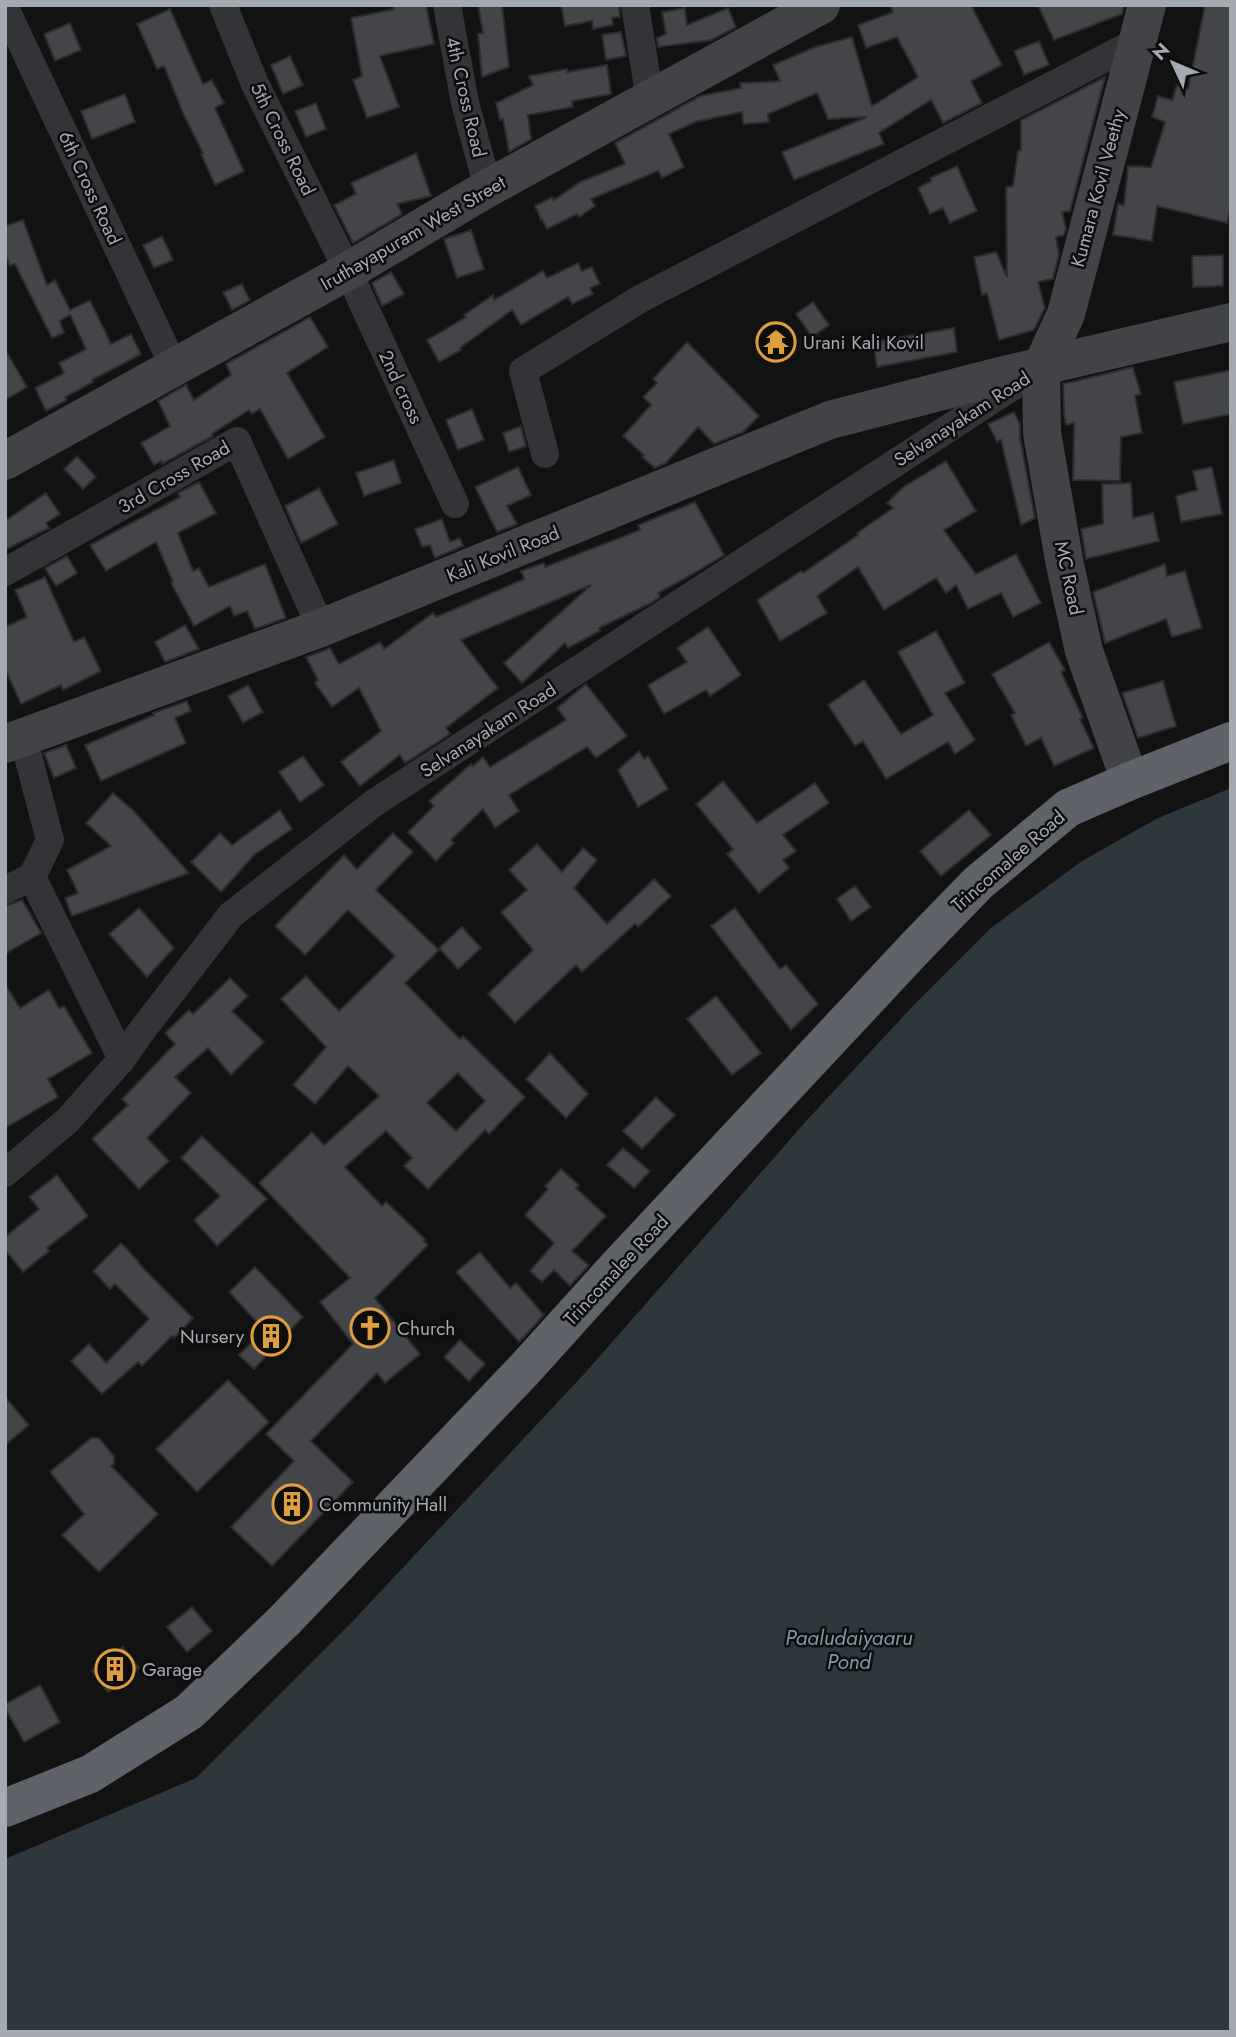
<svg xmlns="http://www.w3.org/2000/svg" width="1236" height="2037" font-family="Jost,sans-serif">
<rect width="100%" height="100%" fill="#121213"/>
<!-- water -->
<path fill="#2e373c" d="M1231,788V2032H5V1859L196,1778L352,1622L585,1373L808,1119L911,1008L991,928L1082,861L1158,818Z"/>
<!-- building -->
<g fill="#434548" stroke="#2c2c2f" stroke-width="2" fill-rule="evenodd">
<path d="M393,5H426L434,44L380,56L399,107L367,118L353,80L362,76L351,18L394,9Z"/>
<path d="M478,5H502L509,67L482,77L478,34L483,33Z"/>
<path d="M561,5H619L620,17L612,18L613,25L593,29L592,21L565,26Z"/>
<path d="M890,5H971L1002,65L971,81L982,103L943,123L931,100L879,133L884,144L794,180L782,152L867,117L828,119L817,93L768,114L769,122L743,124L742,112L695,122L669,134L684,167L662,178L658,171L591,199L595,206L579,217L577,214L547,229L542,219L541,220L535,206L552,197L554,200L580,182L625,164L615,143L700,96L741,88L740,83L780,81L773,65L815,47L852,37L872,106L918,77L897,37L866,48L858,25L893,12Z"/>
<path d="M1038,5H1124L1122,14L1054,40Z"/>
<path d="M1205,5H1231V207L1227,223L1157,206L1152,241L1113,235L1118,204L1124,205L1128,166L1151,167L1165,122L1152,117L1158,96L1172,100L1177,85L1188,89Z"/>
<path d="M685,8L687,25L728,8L736,27L712,40L658,47L657,38L666,34L662,12Z"/>
<path d="M170,9L203,84L212,80L224,103L215,108L244,171L215,185L201,154L203,153L183,113L164,66L157,69L137,24Z"/>
<path d="M70,23L81,50L55,61L44,34Z"/>
<path d="M621,32L626,56L606,60L602,35Z"/>
<path d="M1039,41L1049,65L1024,75L1014,51Z"/>
<path d="M290,56L303,85L283,94L271,65Z"/>
<path d="M607,65L611,94L572,101L573,107L528,115L531,139L509,152L503,119L500,120L496,103L533,85L529,76L567,69V72Z"/>
<path d="M1105,77L1070,211L1062,212L1066,229L1064,235L1056,237L1059,254L1053,279L1038,282L1045,308L1034,330L999,340L987,293L982,295L974,257L996,252L1007,277L1006,187L1013,186L1018,151L1021,150V120Z"/>
<path d="M125,94L135,122L92,139L81,111Z"/>
<path d="M316,103L326,129L306,137L295,111Z"/>
<path d="M416,153L431,196L397,204L402,214L353,243L334,205L356,194L351,183Z"/>
<path d="M957,166L977,211L950,223L943,208L930,214L918,188L931,181L930,178Z"/>
<path d="M23,220L47,285L55,280L70,310L90,300L111,344L131,334L141,354L92,380L93,382L65,397L67,400L46,411L35,388L64,373L59,363L86,349L70,315L60,321L64,333L52,338L15,264L10,266L5,253V226Z"/>
<path d="M471,230L484,269L457,278L444,239Z"/>
<path d="M162,236L173,260L154,268L143,245Z"/>
<path d="M1223,255V286L1193,287L1192,256Z"/>
<path d="M578,263L582,271L592,267L600,284L590,288L593,294L572,304L568,297L521,325L512,310L460,348L461,350L439,362L427,340L466,317L464,315L493,295L494,300L543,271L547,278Z"/>
<path d="M391,272L404,294L382,306L372,283Z"/>
<path d="M242,284L250,300L232,310L223,292Z"/>
<path d="M813,302L829,325L812,337L796,314Z"/>
<path d="M310,317L328,347L287,373L325,437L288,459L260,409L252,414L249,410L212,434L213,436L162,464L161,461L154,465L141,443L170,426L158,401L186,385L194,400L231,375L226,364Z"/>
<path d="M954,328L957,352L877,367L873,342Z"/>
<path d="M687,342L759,416L743,432L714,444L698,427L666,463L655,468L642,457L644,455L623,436L651,405L643,397L657,383L653,379Z"/>
<path d="M5,349L27,387L5,400Z"/>
<path d="M1133,367L1141,394L1135,396L1142,433L1121,437L1120,481L1073,480L1074,423L1066,425L1064,414L1063,384Z"/>
<path d="M1231,370V414L1183,424L1174,382Z"/>
<path d="M472,409L484,440L458,450L446,420Z"/>
<path d="M1014,412L1020,424V437L1035,518L1021,525L1001,440L997,442L988,424Z"/>
<path d="M521,426L526,446L509,452L503,433Z"/>
<path d="M77,456L96,477L83,489L64,469Z"/>
<path d="M394,460L401,483L364,496L356,473Z"/>
<path d="M946,461L976,511L944,530L976,574L1016,554L1041,603L1013,617L1001,593L968,609L956,585L946,593L936,578L884,610L858,567L817,596L827,613L780,641L757,600L801,571L803,573L858,535L857,533L893,508L887,503L902,488Z"/>
<path d="M518,467L531,495L507,506L517,524L497,532L475,487Z"/>
<path d="M1212,467L1222,514L1181,522L1176,496L1197,490L1193,471Z"/>
<path d="M199,482L216,513L178,533L193,571L199,568L209,587L265,564L286,618L255,629L247,611L234,616L230,606L194,626L171,583L173,582L156,542L106,571L90,545L180,497L178,493Z"/>
<path d="M1131,483L1133,518L1153,513L1159,541L1086,559L1081,529L1103,524L1102,484Z"/>
<path d="M319,488L338,524L301,543L285,506Z"/>
<path d="M46,493L60,514L46,523L49,528L5,550V521Z"/>
<path d="M695,502L724,555L698,571L658,593L660,597L649,604L599,628L600,631L568,648L565,643L522,683L504,663L591,585L461,640L498,688L446,728L450,734L405,763L400,755L360,786L341,762L381,731L359,688L332,707L315,683L318,680L306,657L330,648L339,664L380,642L384,649L433,613L436,617L524,579L521,571L544,563L545,567L640,530L638,525Z"/>
<path d="M442,519L450,542L460,538L463,546L435,558L430,545L422,547L415,529Z"/>
<path d="M67,556L77,573L56,586L45,568Z"/>
<path d="M1165,564L1167,576L1185,571L1202,628L1172,637L1166,619L1105,643L1093,592Z"/>
<path d="M45,577L74,642L84,637L101,671L63,690L61,685L21,704L5,669V627L27,617L15,590Z"/>
<path d="M185,625L199,649L165,662L155,642Z"/>
<path d="M708,627L741,675L710,696L706,690L664,714L648,685L687,662L677,648Z"/>
<path d="M936,631L965,683L945,693L975,740L955,754L948,742L886,779L863,741L855,746L828,705L864,680L901,734L933,715L898,652Z"/>
<path d="M1049,642L1065,670L1061,672L1083,718L1080,719L1094,748L1054,766L1041,738L1026,746L1011,715L1015,713L992,674Z"/>
<path d="M1163,681L1176,726L1138,738L1122,693Z"/>
<path d="M586,684L627,736L596,758L587,747L509,795L519,811L495,828L483,809L451,840L454,843L436,861L408,832L434,806L429,801L471,764L473,766L483,757L490,767L566,720L557,708Z"/>
<path d="M248,685L263,712L243,723L228,696Z"/>
<path d="M187,701L191,711L175,718L186,743L101,781L85,745L154,715L153,713Z"/>
<path d="M66,745L76,768L54,778L44,753Z"/>
<path d="M639,751L644,759L648,756L668,789L638,807L618,770Z"/>
<path d="M303,756L324,785L300,802L279,772Z"/>
<path d="M723,781L757,823L815,783L829,803L783,835L796,851L783,860L789,868L759,893L727,854L733,849L696,804Z"/>
<path d="M113,793L133,810L189,873L72,916L65,898L78,893L67,870L111,846L86,823Z"/>
<path d="M280,810L292,829L254,855L221,892L191,862L220,833L232,845Z"/>
<path d="M969,810L991,835L941,876L920,851Z"/>
<path d="M393,833L413,852L376,890L439,950L405,983L460,1039L463,1036L525,1097L489,1134L485,1130L428,1189L404,1166L412,1158L386,1131L345,1167L382,1206L386,1202L399,1214L425,1239L424,1241L428,1245L375,1298L420,1354L385,1383L377,1373L311,1441L353,1482L272,1566L231,1527L294,1461L266,1434L353,1344L320,1302L350,1278L259,1183L312,1132L324,1145L379,1096L348,1066L315,1104L293,1085L326,1047L281,999L306,976L339,1011L395,956L348,910L305,955L275,926L344,855L357,869ZM458,1073L485,1101L456,1131L427,1103Z"/>
<path d="M537,844L562,872L583,848L597,860L574,888L607,924L654,879L671,896L638,927L635,924L582,972L576,965L515,1023L488,994L533,950L501,912L527,890L509,870Z"/>
<path d="M855,886L871,907L851,921L837,899Z"/>
<path d="M22,900L41,933L5,954V906Z"/>
<path d="M139,908L174,948L147,977L109,934Z"/>
<path d="M735,908L780,969L786,965L818,1004L791,1030L711,926Z"/>
<path d="M462,927L481,948L458,969L439,948Z"/>
<path d="M230,978L248,996L232,1011L264,1042L231,1075L208,1048L175,1077L191,1093L147,1138L169,1161L139,1189L92,1139L128,1105L122,1099L175,1044L165,1033L189,1010L193,1014Z"/>
<path d="M5,984L20,1008L49,990L59,1008L64,1006L92,1053L48,1079L58,1097L5,1128Z"/>
<path d="M716,996L761,1053L732,1075L687,1019Z"/>
<path d="M550,1053L588,1094L566,1118L526,1079Z"/>
<path d="M656,1097L675,1115L642,1149L623,1131Z"/>
<path d="M202,1136L267,1199L217,1246L194,1220L220,1196L181,1158Z"/>
<path d="M623,1148L650,1171L634,1188L607,1165Z"/>
<path d="M561,1169L579,1185L576,1188L606,1216L572,1251L589,1265L570,1286L554,1270L542,1282L530,1271L554,1243L525,1215L548,1189L545,1186Z"/>
<path d="M57,1175L88,1216L47,1248L49,1251L23,1272L5,1250V1237L39,1209L29,1197Z"/>
<path d="M121,1243L139,1262L138,1263L193,1318L174,1338L172,1336L142,1366L138,1362L102,1394L71,1361L89,1344L106,1363L149,1319L115,1284L110,1289L93,1271Z"/>
<path d="M480,1252L510,1288L516,1283L544,1315L519,1342L456,1272Z"/>
<path d="M255,1267L303,1317L254,1369L239,1355L264,1330L229,1292Z"/>
<path d="M460,1340L485,1364L469,1381L444,1357Z"/>
<path d="M228,1380L269,1422L197,1492L156,1449Z"/>
<path d="M5,1397L29,1425L5,1445Z"/>
<path d="M91,1438H99L114,1456V1464L111,1466L158,1514L99,1572L62,1535L84,1514L50,1472Z"/>
<path d="M192,1607L212,1631L187,1652L167,1627Z"/>
<path d="M123,1647L139,1668L108,1692L92,1671Z"/>
<path d="M40,1685L60,1722L24,1742L5,1708V1704Z"/>
</g>
<g fill="none" stroke-linecap="round" stroke-linejoin="round">
<!-- street -->
<g stroke="#333437" stroke-width="28">
<path d="M223,5L255,84L348,271L455,504"/>
<path d="M447,5L465,103L488,188"/>
<path d="M635,5L650,100"/>
<path d="M5,8L174,367"/>
<path d="M545,454L523,371L640,299L1136,42"/>
<path d="M5,572L237,441L321,628"/>
<path d="M23,737L50,840L32,877L122,1059"/>
<path d="M5,890L32,877"/>
<path d="M5,1173L68,1120L122,1059L140,1033L231,915L374,803L1027,377"/>
</g>
<!-- secondary -->
<g stroke="#414347" stroke-width="38">
<path d="M5,461L348,271L488,188L821,5"/>
<path d="M5,744L321,628L830,420L1004,375L1231,322"/>
<path d="M1130,781L1084,651L1065,565L1042,433L1041,368L1066,314L1147,5"/>
</g>
<!-- highway -->
<path stroke="#5f6268" stroke-width="38" d="M5,1808L90,1774L189,1712L285,1620L523,1371L616,1268L915,948L978,883L1068,808L1130,781L1231,741"/>
</g>
<!-- icons -->
<defs>
<g id="temple-ring" transform="scale(2.0125)"><circle r="9.5" fill="#0d0d0e" stroke="#df9e3e" stroke-width="1.5"/><path d="M0-6L5-2H3V0L6.5 2.5H4V6H1.5V3h-3V6H-4V2.5H-6.5L-3 0V-2H-5Z" fill="#df9e3e"/></g>
<g id="church-ring" transform="scale(2.0125)"><circle r="9.5" fill="#0d0d0e" stroke="#df9e3e" stroke-width="1.5"/><path d="M-1.2-6h2.4v3.5h3.3v2.4h-3.3V6h-2.4V-.1h-3.3v-2.4h3.3Z" fill="#df9e3e"/></g>
<g id="building-ring" transform="scale(2.0125)"><circle r="9.5" fill="#0d0d0e" stroke="#df9e3e" stroke-width="1.5"/><path d="M-4-6H4V6H1V3H-1V6H-4ZM-2.5-4.3h1.7v1.8h-1.7ZM.8-4.3h1.7v1.8H.8ZM-2.5-1h1.7V.8h-1.7ZM.8-1h1.7V.8H.8Z" fill="#df9e3e"/></g>
</defs>
<g fill-rule="evenodd">
<use href="#temple-ring" x="776" y="342"/>
<use href="#church-ring" x="370" y="1328"/>
<use href="#building-ring" x="271" y="1336"/>
<use href="#building-ring" x="292" y="1504"/>
<use href="#building-ring" x="115" y="1669"/>
</g>
<g text-anchor="middle" dominant-baseline="central" stroke-width="5" stroke-linejoin="round" paint-order="stroke">
<!-- street labels -->
<g font-size="19" fill="#a4a9b2" stroke="#0d0d0e">
<text transform="translate(466 97) rotate(77)">4th Cross Road</text>
<text transform="translate(283 139) rotate(64)">5th Cross Road</text>
<text transform="translate(90 188) rotate(65)">6th Cross Road</text>
<text transform="translate(1098 188) rotate(-75)">Kumara Kovil Veethy</text>
<text transform="translate(413 233) rotate(-30)">Iruthayapuram West Street</text>
<text transform="translate(401 387) rotate(65)">2nd cross</text>
<text transform="translate(962 419) rotate(-33)">Selvanayakam Road</text>
<text transform="translate(174 477) rotate(-30)">3rd Cross Road</text>
<text transform="translate(503 554) rotate(-22)">Kali Kovil Road</text>
<text transform="translate(1069 578) rotate(78)">MC Road</text>
<text transform="translate(488 730) rotate(-33)">Selvanayakam Road</text>
<text transform="translate(1008 861) rotate(-41)">Trincomalee Road</text>
<text transform="translate(616 1270) rotate(-47)">Trincomalee Road</text>
</g>
<!-- poi labels -->
<g font-size="19" fill="#a4a9b2" stroke="#0d0d0e" text-anchor="start">
<text x="803" y="342">Urani Kali Kovil</text>
<text x="397" y="1328">Church</text>
<text x="244" y="1336" text-anchor="end">Nursery</text>
<text x="319" y="1504">Community Hall</text>
<text x="142" y="1669">Garage</text>
</g>
<!-- water labels -->
<g font-size="21" font-style="italic" fill="#7e99aa" stroke="#0d0d0e">
<text x="849" y="1638">Paaludaiyaaru<tspan x="849" dy="24">Pond</tspan></text>
</g>
</g>
<!-- border -->
<rect width="1236" height="2037" fill="none" stroke="#a4a9b2" stroke-width="14"/>
<!-- north arrow -->
<g transform="translate(1173 63) rotate(314)" stroke="#0d0d0e" stroke-width="5" paint-order="stroke">
<path d="M0-5L12 26L0 18L-12 26Z" fill="#a4a9b2"/>
<text y="-10" font-size="19" font-weight="bold" text-anchor="middle" fill="#a4a9b2">N</text>
</g>
</svg>
